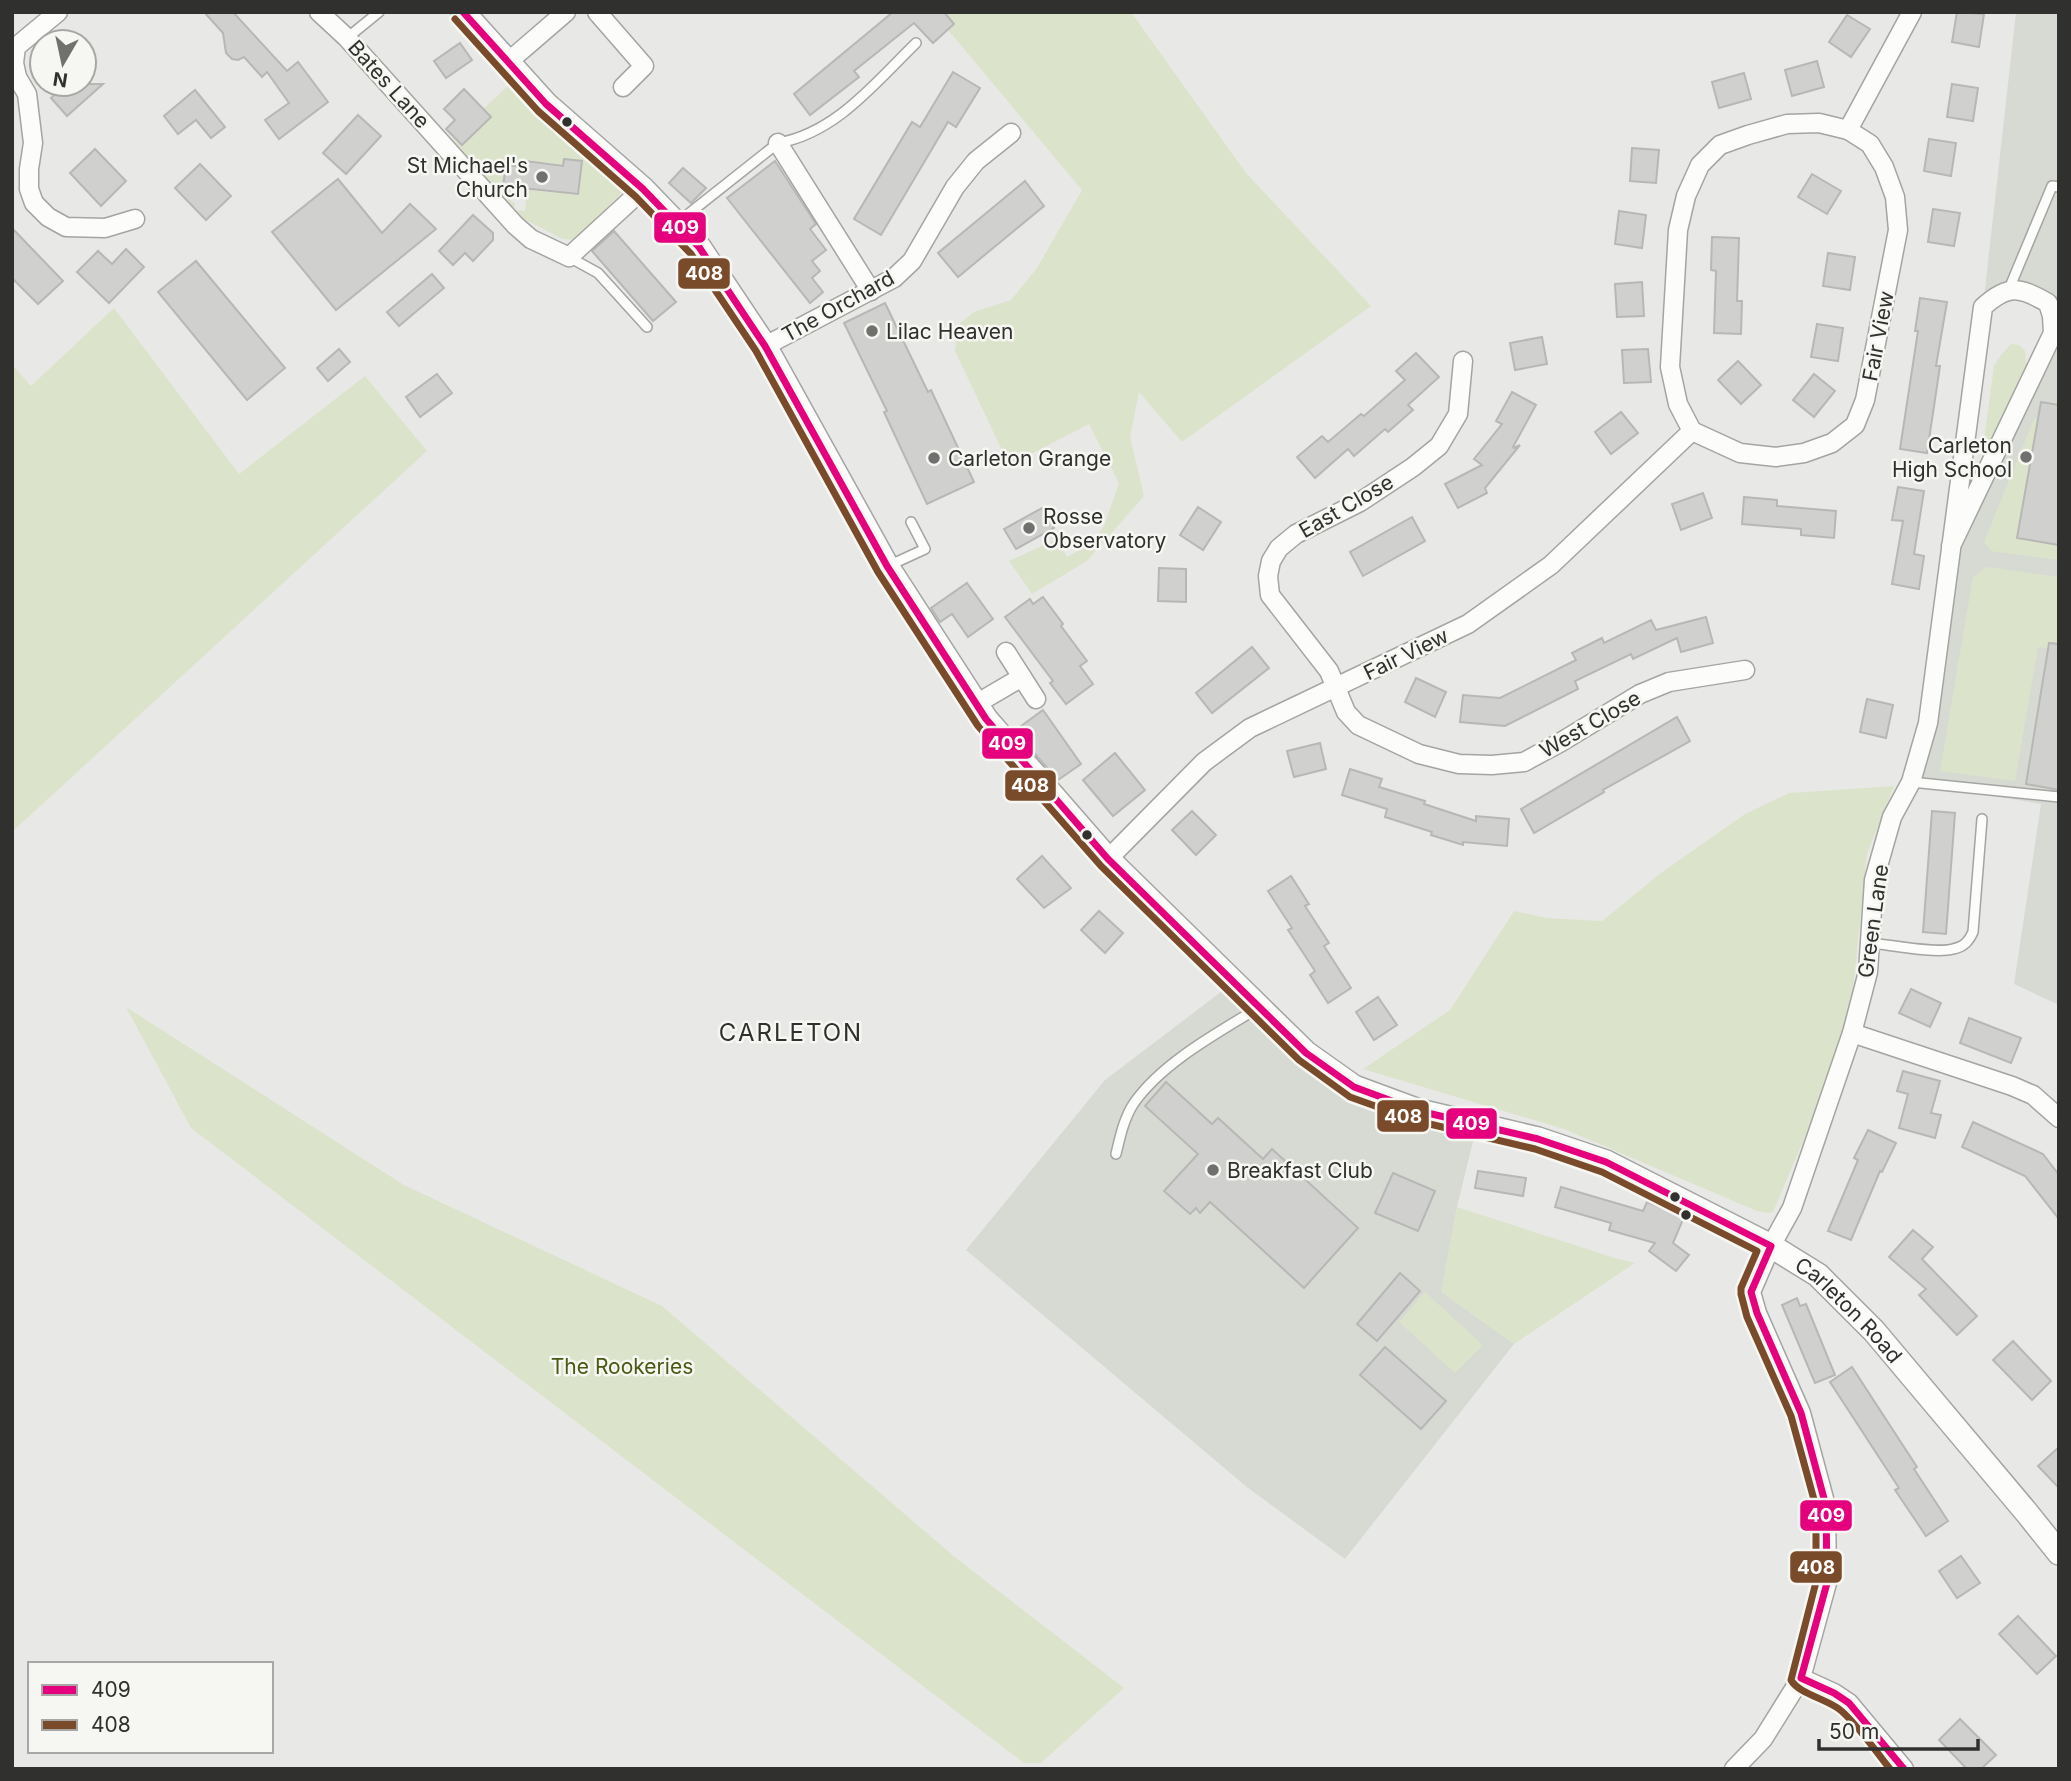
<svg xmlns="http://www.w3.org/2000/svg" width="2071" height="1781" font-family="Inter,sans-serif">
<rect width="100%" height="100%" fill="#e8e9e6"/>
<!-- built -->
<g fill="#d7dad3">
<path d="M2016,12H2059V1005L2014,984L2041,804L1912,782L1951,546L2052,316L2027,291L1983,307Z"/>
<path d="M1234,982L1354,1087L1477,1125L1457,1207L1442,1292L1514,1344L1345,1559L1248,1488L966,1250L1105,1080Z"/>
</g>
<!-- green -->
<g fill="#dce3cb" fill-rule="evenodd">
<path d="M933,12H1131L1246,173L1371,306L1182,442L1139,392L1130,437L1144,496L1087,561L1032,594L1009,561L1057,539L1067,557L1091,544L1104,526L1119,483L1089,424L1012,464L1001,448L955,351L959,324L974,312L1011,300L1037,268L1082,190Z"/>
<path d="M511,83L627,187L576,240L562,239L513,213L452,138ZM564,159L582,161L578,194L527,188L525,211L514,210L515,203L511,202L512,187L504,186L506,165L525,167L526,161L563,166Z"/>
<path d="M114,308L239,474L365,376L427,451L12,832V364L31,386Z"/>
<path d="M2011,344L2019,345L2025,351L2027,373L1983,467L1982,454L1994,366L2001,355Z"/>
<path d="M2034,419H2038L2017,537L2059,545V560L1991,551L1984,542Z"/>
<path d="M1987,567L2059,577V649L2038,647L2015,781L1940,771L1973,577Z"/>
<path d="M1894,786L1867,854L1852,999L1815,1113L1773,1212L1767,1213L1757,1211L1564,1129L1363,1069L1450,1010L1514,911L1547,918L1602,921L1661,873L1745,814L1789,793Z"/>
<path d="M126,1007L404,1185L662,1306L956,1558L1124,1688L1041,1763H1024L191,1128Z"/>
<path d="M1457,1207L1615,1258L1635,1263L1514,1344L1441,1292Z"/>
<path d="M1425,1292L1483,1345L1455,1373L1399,1322Z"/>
</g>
<!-- building -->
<g fill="#d0d1ce" stroke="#b7b8b6" stroke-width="2">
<path d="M204,12H233L287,71L298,62L328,102L279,139L265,120L289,103L267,72L262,77L244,57L238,60L232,59L226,53L223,33Z"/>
<path d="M893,12H944L954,24L933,43L914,23L854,71L859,77L810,115L794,94Z"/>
<path d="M1957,12L1984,14L1979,47L1952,42Z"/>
<path d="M1847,15L1870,29L1851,57L1829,42Z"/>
<path d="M460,43L472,60L446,78L434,61Z"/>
<path d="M1817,61L1824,87L1792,96L1785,70Z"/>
<path d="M953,72L980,88L956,127L948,122L881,235L854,219L912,122L920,127Z"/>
<path d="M1744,73L1751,99L1719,108L1712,82Z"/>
<path d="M66,84H103L67,116L51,98Z"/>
<path d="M1952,84L1978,88L1973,121L1947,117Z"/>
<path d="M464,89L491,117L462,145L446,129L455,120L444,109Z"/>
<path d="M195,90L225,127L211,138L196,120L178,134L164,116Z"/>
<path d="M358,115L381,136L346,174L323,153Z"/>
<path d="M1929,139L1956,143L1951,176L1924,171Z"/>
<path d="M1632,148L1659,150L1656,183L1630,181Z"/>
<path d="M95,149L126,181L101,206L70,173Z"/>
<path d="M564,159L582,161L578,194L503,186L506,165L525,167L526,161L563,166Z"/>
<path d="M775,161L816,224L810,229L826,250L812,261L820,271L812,278L823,292L810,303L727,198Z"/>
<path d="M200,164L231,196L206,220L175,188Z"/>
<path d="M683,168L706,188L691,203L669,183Z"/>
<path d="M1812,174L1841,191L1827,214L1798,197Z"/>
<path d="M338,179L382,233L410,204L436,229L336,310L272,232Z"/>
<path d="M1025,181L1044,206L958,277L938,253Z"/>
<path d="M1933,209L1960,213L1954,246L1928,242Z"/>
<path d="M1619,211L1646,215L1642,248L1615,244Z"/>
<path d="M473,215L493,233V240L473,261L465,253L453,265L439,251Z"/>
<path d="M12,228L63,281L38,304L12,278Z"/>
<path d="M614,231L676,302L653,321L592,251Z"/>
<path d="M1712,237L1739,238L1737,301H1742L1741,334L1714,333L1716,271L1711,270Z"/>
<path d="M126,249L144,267L109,303L77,272L98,251L112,264Z"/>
<path d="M1828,253L1855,257L1850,290L1823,286Z"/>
<path d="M196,261L285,368L247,400L158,292Z"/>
<path d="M432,274L444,288L399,326L387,312Z"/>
<path d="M1642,282L1644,316L1617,317L1615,284Z"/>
<path d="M1920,298L1947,302L1936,366H1940L1927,453L1900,449L1918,331H1915Z"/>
<path d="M885,303L928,392L931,390L974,482L927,504L884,412L887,411L844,323Z"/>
<path d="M1817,324L1843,328L1838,361L1811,357Z"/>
<path d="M1542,337L1547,364L1515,370L1510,343Z"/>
<path d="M339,349L350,362L328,381L317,368Z"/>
<path d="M1648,349L1651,382L1624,383L1622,350Z"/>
<path d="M1416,353L1439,377L1408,405L1413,410L1388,432L1385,429L1354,456L1348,449L1315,478L1297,457L1322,436L1328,442L1361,414L1364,416L1405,380L1396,371Z"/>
<path d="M1738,361L1761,385L1741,404L1718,380Z"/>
<path d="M437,374L452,393L420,417L406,397Z"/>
<path d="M1814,374L1835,391L1814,417L1793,400Z"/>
<path d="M1512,392L1536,405L1513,447L1514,448L1520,445L1485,488L1487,493L1458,508L1445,484L1482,465L1474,459L1502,424L1496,421Z"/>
<path d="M2041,402L2059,405V545L2017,538Z"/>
<path d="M1621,412L1638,433L1611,454L1595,432Z"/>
<path d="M1898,487L1924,491L1914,554L1924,556L1919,589L1892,584L1903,521L1892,520Z"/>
<path d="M1703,493L1712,518L1681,530L1672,504Z"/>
<path d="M1744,497L1777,500V506L1836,511L1834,538L1801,535V529L1742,524Z"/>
<path d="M1198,507L1221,522L1203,550L1180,535Z"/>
<path d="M1042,508L1054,528L1016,549L1004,529Z"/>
<path d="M1412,517L1425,541L1363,576L1350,552Z"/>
<path d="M1159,568L1186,569V602L1158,601Z"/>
<path d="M967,583L993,619L968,637L952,614L940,622L931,608Z"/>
<path d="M1043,597L1063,624L1061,626L1087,661L1080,666L1093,684L1066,704L1050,683L1053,681L1005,617L1030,599L1033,604Z"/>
<path d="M1706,617L1713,643L1681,652L1677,638L1633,659L1631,654L1575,681L1578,689L1505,726L1460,722L1463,695L1500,698L1576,660L1572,653L1602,638L1604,643L1651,620L1656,630Z"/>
<path d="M2049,643L2059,644V790L2026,784Z"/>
<path d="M1252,647L1269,668L1212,713L1196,693Z"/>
<path d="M1416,678L1446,692L1435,717L1405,702Z"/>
<path d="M1867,699L1893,705L1886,738L1860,732Z"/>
<path d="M1043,710L1081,764L1058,780L1035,754L1017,729Z"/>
<path d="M1677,717L1690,741L1603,790L1604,792L1534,833L1521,809Z"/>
<path d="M1320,743L1326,769L1294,777L1287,751Z"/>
<path d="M1115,753L1145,790L1113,816L1083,780Z"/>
<path d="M1350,769L1382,779L1379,787L1425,801L1424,804L1476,821V816L1509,819L1507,846L1463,842V845L1431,835L1432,832L1385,817L1387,809L1342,795Z"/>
<path d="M1192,811L1216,835L1196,855L1172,830Z"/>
<path d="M1932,811L1955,813L1946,934L1923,932Z"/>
<path d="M1042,856L1071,888L1044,908L1017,879Z"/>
<path d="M1291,876L1309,904L1305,906L1329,943L1324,946L1351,988L1328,1003L1310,975L1315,971L1288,930L1292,928L1268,891Z"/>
<path d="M1099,911L1123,933L1105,953L1081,930Z"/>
<path d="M1911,989L1941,1003L1930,1027L1899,1013Z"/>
<path d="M1378,997L1397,1025L1374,1040L1356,1012Z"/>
<path d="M1969,1018L2021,1038L2011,1063L1960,1043Z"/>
<path d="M1903,1071L1940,1081L1931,1113L1941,1115L1935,1138L1899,1128L1908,1094L1897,1091Z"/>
<path d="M1166,1082L1212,1124L1218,1118L1263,1159L1272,1149L1358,1228L1304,1288L1210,1202L1200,1213L1196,1208L1190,1214L1164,1191L1198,1154L1145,1106Z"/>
<path d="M1973,1122L2043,1154L2059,1175V1219L2025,1176L1962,1147Z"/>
<path d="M1868,1130L1896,1143L1882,1172L1880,1171L1851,1240L1828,1231L1858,1160L1854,1158Z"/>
<path d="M1478,1171L1526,1178L1523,1196L1475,1188Z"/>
<path d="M1393,1173L1435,1191L1418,1231L1375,1213Z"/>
<path d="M1561,1187L1643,1211L1647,1202L1684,1217L1673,1243L1689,1255L1676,1271L1649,1251L1655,1243L1609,1230L1611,1223L1555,1207Z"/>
<path d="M1913,1230L1933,1247L1922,1259L1977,1316L1957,1335L1919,1295L1926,1289L1889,1257Z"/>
<path d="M1400,1273L1420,1291L1377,1341L1357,1324Z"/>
<path d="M1797,1298L1800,1306L1806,1304L1835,1375L1815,1383L1782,1305Z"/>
<path d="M2013,1341L2051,1381L2032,1400L1993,1360Z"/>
<path d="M1385,1347L1446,1401L1421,1429L1360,1375Z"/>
<path d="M1852,1367L1917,1467L1914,1469L1948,1521L1926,1536L1895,1490L1899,1488L1830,1382Z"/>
<path d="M2059,1447V1488L2038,1466Z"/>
<path d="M1961,1556L1980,1583L1957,1598L1939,1571Z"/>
<path d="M2018,1616L2056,1656L2037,1674L1999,1634Z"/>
<path d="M1960,1719L1996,1755L1981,1769H1967L1939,1740Z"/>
</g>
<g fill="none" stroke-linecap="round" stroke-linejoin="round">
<!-- service casing -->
<g stroke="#a4a5a2" stroke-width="12">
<g id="service">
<path d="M347,38L379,12"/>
<path d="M677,223L778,143C836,133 876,82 916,43"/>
<path d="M569,257L598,273L647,327"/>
<path d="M2009,289L2052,186L2059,187"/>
<path d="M888,566L925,549L911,522"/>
<path d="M1911,782L2059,797"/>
<path d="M1871,943C1891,945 1936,954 1953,949C1964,947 1969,941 1973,932L1982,819"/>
<path d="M1116,1154C1120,1137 1124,1118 1134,1103C1162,1063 1217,1033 1258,1008"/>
</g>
</g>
<!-- minor casing -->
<g stroke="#a4a5a2" stroke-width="21">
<g id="minor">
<path d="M58,12L16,47L14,63L17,77L27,94L33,143L29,169V189L34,203L48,217L66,227L105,228L135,219"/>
<path d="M319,12L347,38L515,225L531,239L569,257L643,189"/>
<path d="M597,12L644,66L623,87"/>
<path d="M508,62L566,12"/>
<path d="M1819,123L1848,130L1870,144L1884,167L1895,197L1898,230L1865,400L1855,425L1832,443L1804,453L1776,457L1740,453L1692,431L1678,404L1670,367L1678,230L1686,196L1700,165L1720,145L1748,135L1787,124Z"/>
<path d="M1848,130L1912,12"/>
<path d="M778,143L871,291"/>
<path d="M765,346L894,278L912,261L955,187L976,161L1011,133"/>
<path d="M1463,361L1458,414L1439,446L1413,467L1360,502L1296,534L1279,548L1271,561L1268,576L1270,595L1329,671L1346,712L1358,725L1419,754L1459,764L1492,765L1524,762L1561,742L1640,694L1669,682L1745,670"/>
<path d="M1006,652L1036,699"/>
<path d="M976,704L1022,677"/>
<path d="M1108,859L1204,762L1250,728L1468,624L1551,565L1692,431"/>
<path d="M1852,1033L2012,1086L2033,1095L2059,1118"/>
<path d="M1801,1678L1834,1693L1849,1703L1904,1769"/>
<path d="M1734,1769L1763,1739L1801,1678L1827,1583L1826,1506L1801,1413L1757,1313L1751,1292L1771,1246L1792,1208L1852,1033L1868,972L1874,880L1892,817L1911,782L1928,723L1983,307C2008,284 2020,287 2048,303L2052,316L2053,333L1951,546"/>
</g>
</g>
<!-- tertiary casing -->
<g stroke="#a4a5a2" stroke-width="26">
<g id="tertiary">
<path id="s1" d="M463,12L546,104L643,189L699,247L765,346L887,566L986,719L1108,859L1306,1053L1354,1087L1419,1111L1538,1139L1606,1162L1771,1246L1818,1275L1874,1331L2027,1513L2059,1553"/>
</g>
</g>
<!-- service -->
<use href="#service" stroke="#fcfcfb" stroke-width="9"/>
<!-- minor -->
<use href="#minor" stroke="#fcfcfb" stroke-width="18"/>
<!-- tertiary -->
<use href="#tertiary" stroke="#fcfcfb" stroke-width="23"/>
<!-- bus-1 casing -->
<g stroke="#f6f7f3" stroke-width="12">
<path id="bus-1" d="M463,12L546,104L643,189L699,247L765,346L887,566L986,719L1108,859L1306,1053L1354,1087L1419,1111L1538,1139L1606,1162L1771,1246L1751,1292L1757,1313L1801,1413L1826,1506L1827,1583L1801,1678L1834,1693L1849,1703L1904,1769"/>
</g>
<!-- bus-2 casing -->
<g stroke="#f6f7f3" stroke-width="12">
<path id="bus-2" d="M455,19L538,111L636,197L691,254L756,351L878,572L978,726L1101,866L1299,1060L1350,1097L1417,1121L1535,1149L1602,1172L1757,1251L1741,1288V1294L1747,1317L1791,1416L1816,1507V1582L1791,1680C1798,1693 1826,1699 1839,1709C1854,1720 1877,1753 1890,1769"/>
</g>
<!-- bus-1 -->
<use href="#bus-1" stroke="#e5007d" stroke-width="7"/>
<!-- bus-2 -->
<use href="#bus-2" stroke="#7a4b2a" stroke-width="7"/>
</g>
<!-- markers -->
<g fill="#30312f" stroke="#f6f7f3" stroke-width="2.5">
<circle cx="567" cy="122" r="6"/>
<circle cx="1087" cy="835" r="6"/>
<circle cx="1675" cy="1197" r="6"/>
<circle cx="1686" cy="1215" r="6"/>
</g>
<g fill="#70716f" stroke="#f6f7f3" stroke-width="2.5">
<circle cx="542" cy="177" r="7"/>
<circle cx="872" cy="331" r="7"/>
<circle cx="2026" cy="457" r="7"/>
<circle cx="934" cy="458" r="7"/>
<circle cx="1029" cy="528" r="7"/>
<circle cx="1213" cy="1170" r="7"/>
</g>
<g text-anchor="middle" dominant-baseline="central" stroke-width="5" stroke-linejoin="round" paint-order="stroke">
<!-- street labels -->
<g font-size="21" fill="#30312f" stroke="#f6f7f3">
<text transform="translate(389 84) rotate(48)">Bates Lane</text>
<text transform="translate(838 306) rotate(-29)">The Orchard</text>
<text transform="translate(1878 336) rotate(-79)">Fair View</text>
<text transform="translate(1346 506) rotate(-30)">East Close</text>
<text transform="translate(1406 654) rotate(-26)">Fair View</text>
<text transform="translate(1590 724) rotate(-30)">West Close</text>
<text transform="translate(1873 921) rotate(-82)">Green Lane</text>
<text stroke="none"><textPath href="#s1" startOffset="1958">Carleton Road</textPath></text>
</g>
<!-- poi labels -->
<g font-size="21" fill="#30312f" stroke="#f6f7f3" text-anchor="start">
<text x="528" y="165" text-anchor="end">St Michael's<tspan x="528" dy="24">Church</tspan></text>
<text x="886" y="331">Lilac Heaven</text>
<text x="2012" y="445" text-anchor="end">Carleton<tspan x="2012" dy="24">High School</tspan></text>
<text x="948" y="458">Carleton Grange</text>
<text x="1043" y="516">Rosse<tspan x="1043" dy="24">Observatory</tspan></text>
<text x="1227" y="1170">Breakfast Club</text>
</g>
<!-- park labels -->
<g font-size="21" fill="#4a5911" stroke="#f6f7f3">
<text x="622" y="1366">The Rookeries</text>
</g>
<!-- quarter labels -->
<g font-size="24" letter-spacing="2" fill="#30312f" stroke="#f6f7f3">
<text x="791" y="1032">CARLETON</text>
</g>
</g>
<g stroke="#f6f7f3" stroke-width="2.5">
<rect x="653" y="211" width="54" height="33" rx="7" fill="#e5007d"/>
<rect x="677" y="257" width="54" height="33" rx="7" fill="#7a4b2a"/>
<rect x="981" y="727" width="53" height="33" rx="7" fill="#e5007d"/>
<rect x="1004" y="769" width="53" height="33" rx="7" fill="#7a4b2a"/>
<rect x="1376" y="1099" width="54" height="34" rx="7" fill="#7a4b2a"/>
<rect x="1445" y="1107" width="53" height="33" rx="7" fill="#e5007d"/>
<rect x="1799" y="1499" width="54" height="33" rx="7" fill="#e5007d"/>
<rect x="1789" y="1550" width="54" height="34" rx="7" fill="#7a4b2a"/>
</g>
<g font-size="19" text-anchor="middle" font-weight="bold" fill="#fff">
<text x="680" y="234">409</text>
<text x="704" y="280">408</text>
<text x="1007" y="750">409</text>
<text x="1030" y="792">408</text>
<text x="1403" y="1123">408</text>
<text x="1471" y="1130">409</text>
<text x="1826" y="1522">409</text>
<text x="1816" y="1574">408</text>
</g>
<!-- border -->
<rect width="2071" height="1781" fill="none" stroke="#30312f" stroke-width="28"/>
<!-- legend -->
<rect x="28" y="1662" width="245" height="91" fill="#f6f7f3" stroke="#a7a8a5" stroke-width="2"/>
<rect x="42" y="1685" width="35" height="10" fill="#e5007d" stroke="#a7a8a5" stroke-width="2"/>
<text x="91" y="1697" font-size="21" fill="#30312f">409</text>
<rect x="42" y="1720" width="35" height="10" fill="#7a4b2a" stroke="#a7a8a5" stroke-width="2"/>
<text x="91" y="1732" font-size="21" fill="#30312f">408</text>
<!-- north arrow -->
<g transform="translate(63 63) rotate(189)"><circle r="33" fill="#f6f7f3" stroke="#a7a8a5" stroke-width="2"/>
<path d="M0-5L12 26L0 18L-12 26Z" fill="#70716f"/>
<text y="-10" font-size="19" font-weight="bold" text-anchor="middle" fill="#30312f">N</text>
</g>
<!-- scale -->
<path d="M1819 1739v10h159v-10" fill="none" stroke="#30312f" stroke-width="3.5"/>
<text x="1829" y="1739" font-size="21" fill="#30312f" stroke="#f6f7f3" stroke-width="5" paint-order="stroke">50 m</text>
</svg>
